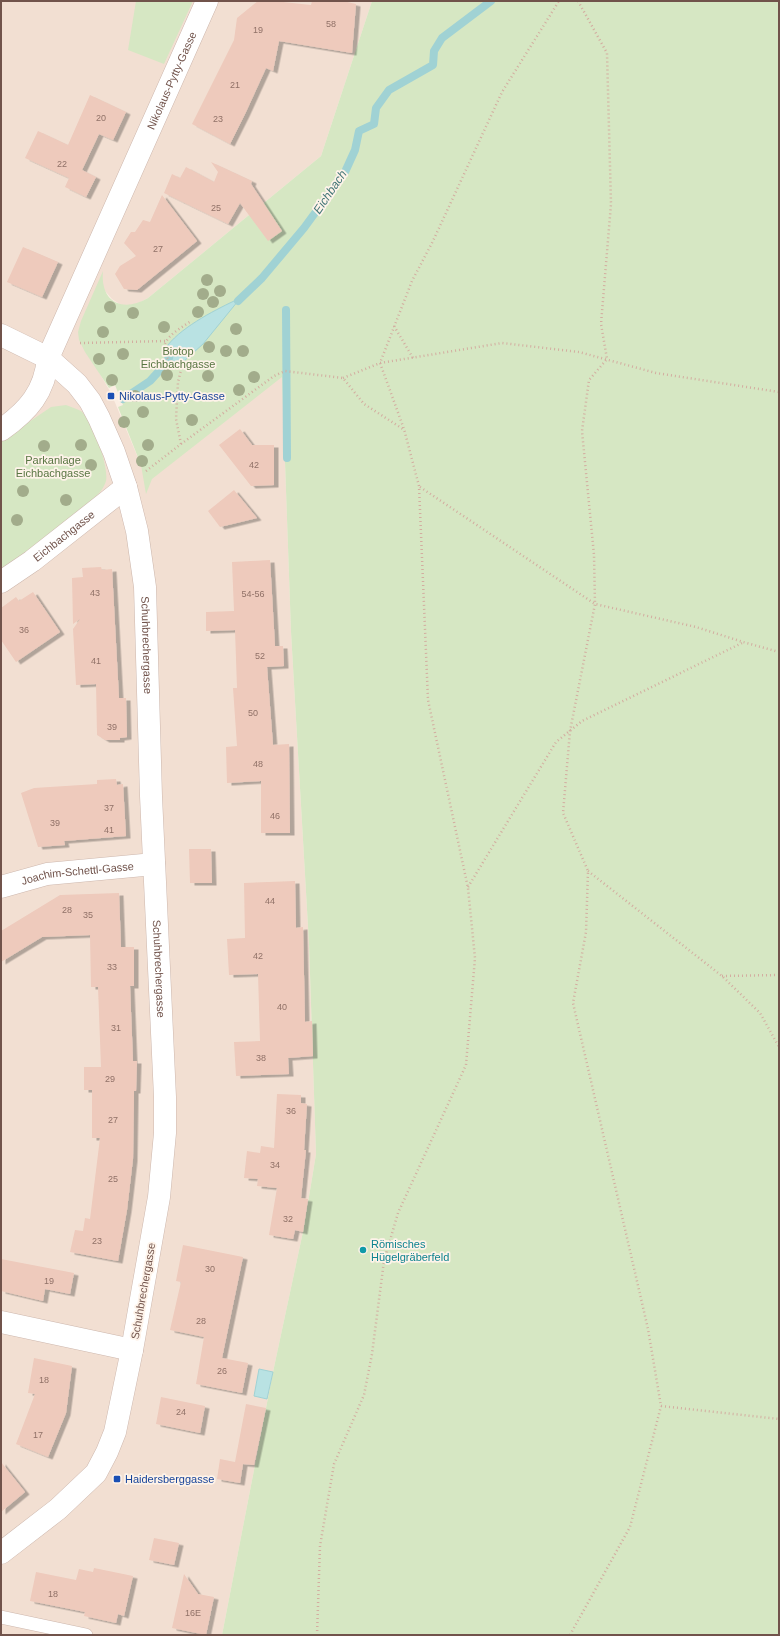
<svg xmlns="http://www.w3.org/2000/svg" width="780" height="1636" font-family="Helvetica,sans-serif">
<defs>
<filter id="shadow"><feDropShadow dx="4.5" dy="2.5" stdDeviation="0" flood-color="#0004"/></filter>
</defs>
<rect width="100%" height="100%" fill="#fbeee3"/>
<!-- residential -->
<path fill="#f2dfd2" d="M1,1H372L321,156L148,298L139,303L130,306L121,305L112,299L105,291L97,369L111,393L141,465L282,376L291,632L309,944L316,1154L304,1227L273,1372L222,1635H1Z"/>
<!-- green -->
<g fill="#d6e7c3">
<path d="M136,1H193L164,64L128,50Z"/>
<path d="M372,1H779V1635H222L273,1372L304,1227L316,1154L309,944L291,632L282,377L152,479L146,494L141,465L118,407L123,405L115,385L109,388L85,352L79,340L78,332L81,321L103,271C100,302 122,313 148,298L321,156Z"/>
<path d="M66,405C71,407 77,409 81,411C93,420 109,467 106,481C104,488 99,494 93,499L21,557L1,570V441L51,407Z"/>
</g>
<!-- water -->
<g fill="#b9e2e3" stroke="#a0d2d4">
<path d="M234,301H238L203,344L183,362L176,363L169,358L165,349C178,329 213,311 234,301Z"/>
<path d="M259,1369L273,1372L267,1399L254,1396Z"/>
</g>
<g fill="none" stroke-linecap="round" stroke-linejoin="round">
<!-- stream -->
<g stroke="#a0d2d4" stroke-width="8">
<path d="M238,301L262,278L304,228L345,172L355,150L359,131L374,124L376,108L389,90L433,65L434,51L442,38L491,1"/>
<path d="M286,310L287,458"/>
<path d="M123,399L150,381L160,370L169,358"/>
</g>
</g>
<!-- building -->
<g fill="#eecabc" filter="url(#shadow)">
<path d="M258,1H274L311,5L312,1H343L356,4L352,53L279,41L273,71L266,68L245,114L230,144L192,124L234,40L237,18Z"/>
<path d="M90,95L126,112L113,140L99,134L82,170L96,177L86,197L65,187L69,178L25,158L38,131L68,145Z"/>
<path d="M211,162L252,181L251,184L282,231L268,241L240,203L228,224L164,193L172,174L180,178L186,167L214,182L218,172Z"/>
<path d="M162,195L197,241L137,290L124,289L115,274L120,266L136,256L124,243L131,232H135L143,220L150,222Z"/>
<path d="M23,247L58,262L42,297L7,282Z"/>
<path d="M240,429L252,445H274V485L251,486L219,445Z"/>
<path d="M234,490L257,518L220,527L208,511Z"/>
<path d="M270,560L275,646H283L284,666L267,667L273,745L289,744L290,833H261V781L227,783L226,747L237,746L233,688H237L235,630L206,631V612L234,611L232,562Z"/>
<path d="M101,567L102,570L112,569L119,698H126L127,737L120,738V740H105L97,735L96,684L76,685L73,629L80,619L73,624L72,578L83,577L82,568Z"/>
<path d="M33,592L60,632L16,662L1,640V608L16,597L19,601Z"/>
<path d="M116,779L117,785L123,784L126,836L64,841L65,845L38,847L21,793L34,788L97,784V780Z"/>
<path d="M189,849H211L212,883H190Z"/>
<path d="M295,881L296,928L303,927L305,1022L312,1021L313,1056L288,1058L289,1074L236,1076L234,1042L260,1041L258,974L229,975L227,939L245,938L244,883Z"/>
<path d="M119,893L121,947H134V986H130L133,1061H137L136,1091H134V1096L133,1159L127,1210L118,1261L70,1252L75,1230L83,1231L85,1218L90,1219L100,1138H92V1090H84V1067H101L98,987H91L90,935L42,937L1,962V931L60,895Z"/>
<path d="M277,1094L301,1095V1103L307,1104L304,1150H306L301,1198L308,1199L303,1232L295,1230L293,1239L269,1235L277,1188L257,1186L258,1179L244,1178L247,1151L260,1153L261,1146L274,1148Z"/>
<path d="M183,1245L243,1257L222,1358L248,1363L242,1393L196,1384L204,1337L170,1330L181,1282L176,1281Z"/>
<path d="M1,1259L74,1273L70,1294L45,1289L43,1301L1,1291Z"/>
<path d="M34,1358L72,1366L66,1413L48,1457L16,1444L35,1394L28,1393Z"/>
<path d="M161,1397L205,1406L200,1433L156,1424Z"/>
<path d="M246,1404L266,1408L254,1465L243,1464L240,1483L217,1479L220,1459L235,1462Z"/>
<path d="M1,1462L25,1492L1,1512Z"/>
<path d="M154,1538L179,1543L174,1565L149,1560Z"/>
<path d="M94,1568L133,1576L124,1616L118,1614L116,1623L84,1616L85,1612L30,1601L36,1572L76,1580L79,1569L93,1572Z"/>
<path d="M184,1574L198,1594L214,1597L206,1635L172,1628Z"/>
</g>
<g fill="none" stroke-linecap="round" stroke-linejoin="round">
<!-- lane casing -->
<g stroke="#cdb7ad" stroke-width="14">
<path id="lane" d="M1,1617L86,1635"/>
</g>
<!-- street casing -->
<g stroke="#cdb7ad" stroke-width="23">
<g id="street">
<path id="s1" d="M1,335L48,358L77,384L90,401L99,418L114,452L126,487L137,531L145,587L151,796L165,1097V1133L159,1197L132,1350L115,1432L107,1452L96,1473L58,1509L1,1553"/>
<path id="s2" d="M1,430C28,411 45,392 48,358L207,1"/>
<path id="s3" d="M1,582L32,561L126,487"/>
<path id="s4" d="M1,887L47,874L154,864"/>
<path d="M1,1322L132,1350"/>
</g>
</g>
<!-- path -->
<g stroke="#d3ada0" stroke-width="2.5" stroke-dasharray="1 3" stroke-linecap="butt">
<path d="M578,1L607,53L611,204L601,324L607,359L589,380L582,431L594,555L595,604L570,731L563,813L588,871L586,932L573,1003L648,1329L661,1406L779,1419"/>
<path d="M394,326L413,358"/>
<path d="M80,343L166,341"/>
<path d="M182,364C176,365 172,364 168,359C154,341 180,329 191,321"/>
<path d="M343,378L380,363L502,343L579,352L656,373L779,392"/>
<path d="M181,444L176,419L178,382L183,362"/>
<path d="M146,471L181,444L274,376L285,371L343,378L364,404L403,429"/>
<path d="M420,487L595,604L696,627L743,642L779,652"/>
<path d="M588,871L722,976L760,1013L779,1047"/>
<path d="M468,887L556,742L582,721L742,643"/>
<path d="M722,976L779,975"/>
<path d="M317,1635L320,1546L334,1464L364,1395L372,1354L384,1261L398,1213L466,1065L475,958L468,888L428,700L419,486L404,429L380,363L412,281L433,241L502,92L559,1"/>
<path d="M570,1635L630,1527L661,1406"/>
</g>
<!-- lane -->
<use href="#lane" stroke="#fff" stroke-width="13"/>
<!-- street -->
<use href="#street" stroke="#fff" stroke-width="22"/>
</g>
<!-- trees -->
<g fill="#a2ac8b">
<circle cx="207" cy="280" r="6"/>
<circle cx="220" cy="291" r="6"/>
<circle cx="203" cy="294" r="6"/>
<circle cx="213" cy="302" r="6"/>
<circle cx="110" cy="307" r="6"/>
<circle cx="198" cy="312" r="6"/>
<circle cx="133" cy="313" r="6"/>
<circle cx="164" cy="327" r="6"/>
<circle cx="236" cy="329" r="6"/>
<circle cx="103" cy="332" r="6"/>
<circle cx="209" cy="347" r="6"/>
<circle cx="226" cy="351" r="6"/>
<circle cx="243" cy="351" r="6"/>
<circle cx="123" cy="354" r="6"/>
<circle cx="99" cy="359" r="6"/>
<circle cx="167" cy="375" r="6"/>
<circle cx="208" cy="376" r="6"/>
<circle cx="254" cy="377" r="6"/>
<circle cx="112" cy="380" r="6"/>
<circle cx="239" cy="390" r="6"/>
<circle cx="135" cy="396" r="6"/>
<circle cx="143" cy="412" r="6"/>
<circle cx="192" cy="420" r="6"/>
<circle cx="124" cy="422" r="6"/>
<circle cx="81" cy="445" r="6"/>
<circle cx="148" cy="445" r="6"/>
<circle cx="44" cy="446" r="6"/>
<circle cx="142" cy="461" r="6"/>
<circle cx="91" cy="465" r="6"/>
<circle cx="23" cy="491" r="6"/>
<circle cx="66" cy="500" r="6"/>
<circle cx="17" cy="520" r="6"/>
</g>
<!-- markers -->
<g fill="#1a4fb4" stroke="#fef3e9" stroke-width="1.5">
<rect x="107" y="392" width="8" height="8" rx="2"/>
<rect x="113" y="1475" width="8" height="8" rx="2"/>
</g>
<circle fill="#0f9aa8" stroke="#fef3e9" stroke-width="1.5" cx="363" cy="1250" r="4"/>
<g text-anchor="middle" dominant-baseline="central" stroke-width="3.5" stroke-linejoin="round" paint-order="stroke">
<!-- number labels -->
<g font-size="9" fill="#907167">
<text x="331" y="24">58</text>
<text x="258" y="30">19</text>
<text x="235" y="85">21</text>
<text x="101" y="118">20</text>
<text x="218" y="119">23</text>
<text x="62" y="164">22</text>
<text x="216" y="208">25</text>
<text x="158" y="249">27</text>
<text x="254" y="465">42</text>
<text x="95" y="593">43</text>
<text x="253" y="594">54-56</text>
<text x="24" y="630">36</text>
<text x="260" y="656">52</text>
<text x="96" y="661">41</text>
<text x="253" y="713">50</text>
<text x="112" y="727">39</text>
<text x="258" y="764">48</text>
<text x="109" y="808">37</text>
<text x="275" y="816">46</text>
<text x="55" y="823">39</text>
<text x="109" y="830">41</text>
<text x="270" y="901">44</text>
<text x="67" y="910">28</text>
<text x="88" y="915">35</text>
<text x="258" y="956">42</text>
<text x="112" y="967">33</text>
<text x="282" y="1007">40</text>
<text x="116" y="1028">31</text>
<text x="261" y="1058">38</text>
<text x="110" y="1079">29</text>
<text x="291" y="1111">36</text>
<text x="113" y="1120">27</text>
<text x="275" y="1165">34</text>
<text x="113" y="1179">25</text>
<text x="288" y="1219">32</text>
<text x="97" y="1241">23</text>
<text x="210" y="1269">30</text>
<text x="49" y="1281">19</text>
<text x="201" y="1321">28</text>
<text x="222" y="1371">26</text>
<text x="44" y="1380">18</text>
<text x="181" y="1412">24</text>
<text x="38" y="1435">17</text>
<text x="53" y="1594">18</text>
<text x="193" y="1613">16E</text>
</g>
<!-- street labels -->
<g font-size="11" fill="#71534b" stroke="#fef3e9">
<text stroke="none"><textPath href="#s2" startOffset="393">Nikolaus-Pytty-Gasse</textPath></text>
<text stroke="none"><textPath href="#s3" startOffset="78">Eichbachgasse</textPath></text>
<text stroke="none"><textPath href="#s1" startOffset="366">Schuhbrechergasse</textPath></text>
<text stroke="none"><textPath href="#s4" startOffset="78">Joachim-Schettl-Gasse</textPath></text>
<text stroke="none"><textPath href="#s1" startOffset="690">Schuhbrechergasse</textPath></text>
<text transform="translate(143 1291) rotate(-80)">Schuhbrechergasse</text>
</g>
<!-- park labels -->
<g font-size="11" fill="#597643" stroke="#fef3e9">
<text x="178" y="351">Biotop<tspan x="178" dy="13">Eichbachgasse</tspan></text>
<text x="53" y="460">Parkanlage<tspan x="53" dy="13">Eichbachgasse</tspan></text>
</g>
<!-- transit labels -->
<g font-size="11" fill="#164399" stroke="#fef3e9" text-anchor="start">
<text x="119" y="396">Nikolaus-Pytty-Gasse</text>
<text x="125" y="1479">Haidersberggasse</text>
</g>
<!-- culture labels -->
<g font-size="11" fill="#0d838f" stroke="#fef3e9" text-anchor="start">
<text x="371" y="1244">Römisches<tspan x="371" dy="13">Hügelgräberfeld</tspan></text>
</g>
<!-- water labels -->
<g font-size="12" font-style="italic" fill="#407476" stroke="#fef3e9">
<text transform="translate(330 192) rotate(-56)">Eichbach</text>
</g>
</g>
<!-- border -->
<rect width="780" height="1636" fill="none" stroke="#71534b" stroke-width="4"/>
</svg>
